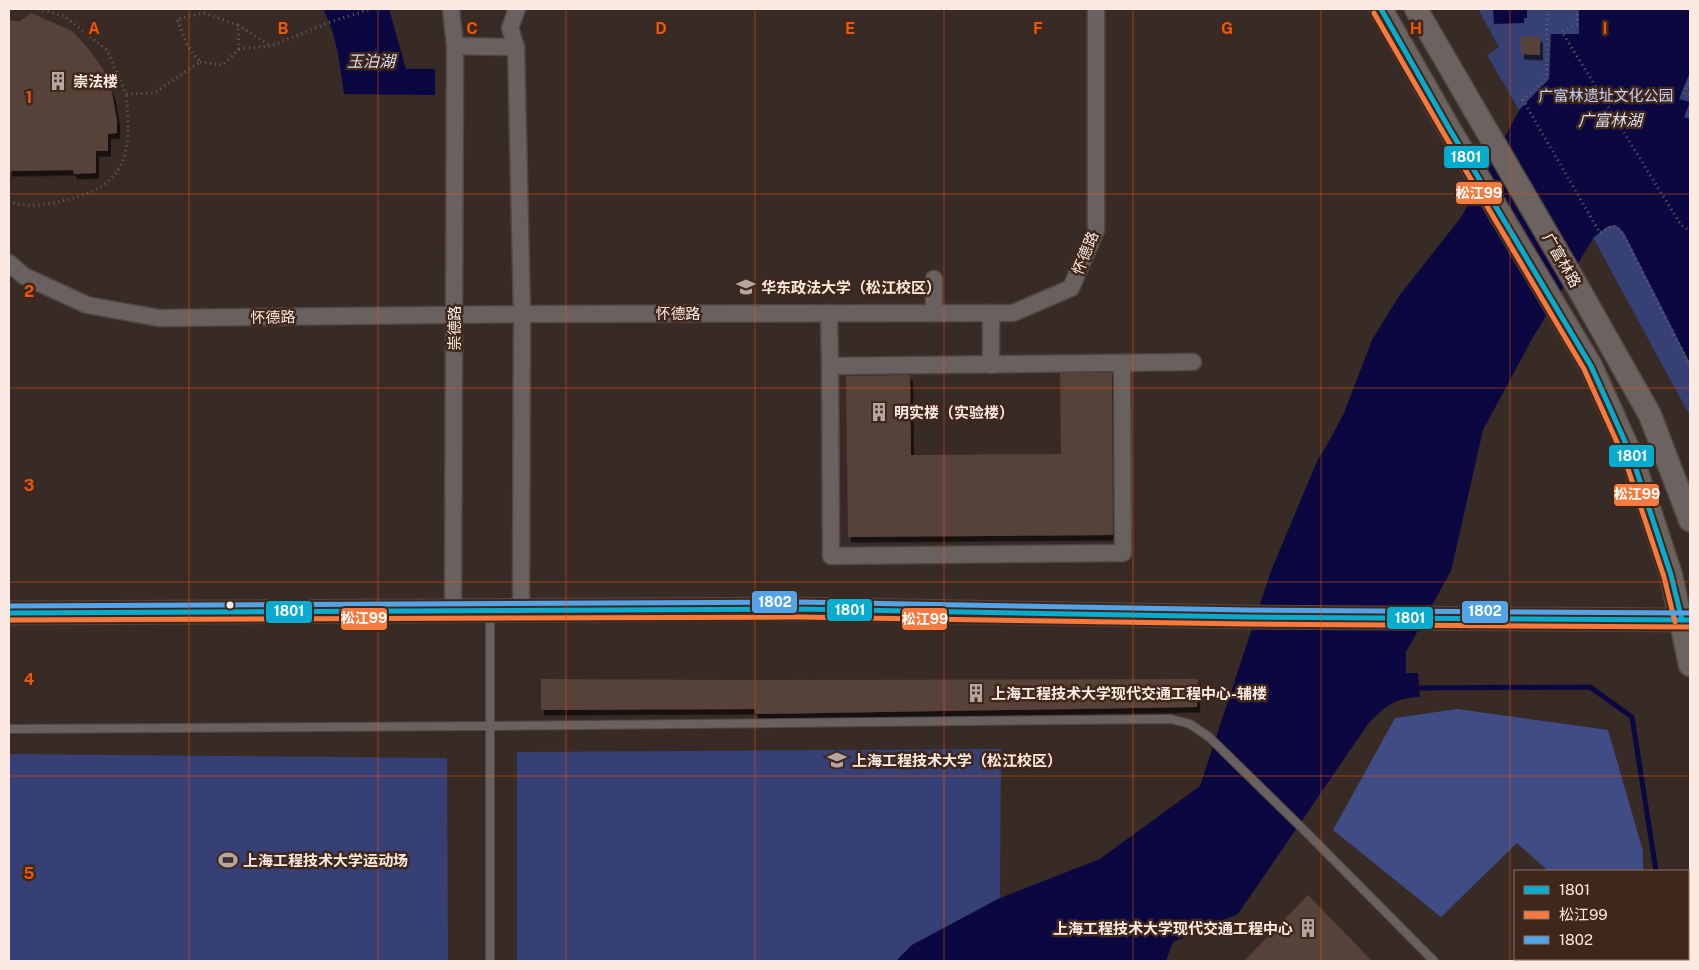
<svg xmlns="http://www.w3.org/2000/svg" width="1699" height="970" font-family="'Public Sans','Noto Sans SC',sans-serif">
<defs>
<filter id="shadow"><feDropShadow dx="3" dy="5.5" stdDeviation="0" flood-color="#0009"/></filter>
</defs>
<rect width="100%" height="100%" fill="#382a24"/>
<!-- green -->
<g fill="#364075">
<path d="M1478,9H1690V416L1595,241L1487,55L1499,47Z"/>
<path d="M1001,749L1000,898L912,945L896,961H517V752Z"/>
<path d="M9,754L447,758L448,961H9Z"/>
</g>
<!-- forest -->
<g fill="#404c85">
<path d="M1457,709L1608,730L1643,851V871H1548L1517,843L1441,917L1333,830L1395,718Z"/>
<path d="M1530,959H1643V961H1528Z"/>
</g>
<!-- water -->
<g fill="#0b0741">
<path d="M323,9H389L406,69H435V95L344,94C340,65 337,35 323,9Z"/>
<path d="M1493,9H1527V18H1524V23L1494,24Z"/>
<path d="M1563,9H1690V72L1679,99L1690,102L1684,117L1690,119V363L1624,233L1616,225L1608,226L1594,237L1532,339L1483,430L1451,571L1406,652V673H1418L1420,697C1395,698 1385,706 1368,724L1238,914L1173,942L1166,961H896L912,945L1000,898L1100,859L1200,786L1271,571L1318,459L1326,447L1344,413L1372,340L1399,296L1462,216L1520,109L1549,79L1551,34H1579V10Z"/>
</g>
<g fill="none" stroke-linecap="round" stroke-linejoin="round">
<!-- stream -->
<g stroke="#0b0741" stroke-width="5">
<path d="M1419,688L1590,687L1632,717L1656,871"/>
<path d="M1657,959V961"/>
</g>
</g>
<!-- building -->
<g fill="#574239" filter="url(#shadow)">
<path d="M31,13L72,31L88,48L103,69L112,93L117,120V133L108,134V151H96V173L74,174L73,170L9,171V21H20Z"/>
<path d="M1521,36L1540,37V55L1521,54Z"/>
<path d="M1060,373H1112L1113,535L848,537L846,376L910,375L911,455L1061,454Z"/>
<path d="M541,679L732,680L1198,679L1197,707L755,714V709L541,710Z"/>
<path d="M1308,895L1372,961H1244Z"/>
</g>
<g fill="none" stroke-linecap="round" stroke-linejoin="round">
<!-- service casing -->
<g stroke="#524640" stroke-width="10">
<g id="service">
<path d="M9,729L490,726L1171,719L1190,724L1209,737L1305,831L1434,961"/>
<path d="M490,961V613"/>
</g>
</g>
<!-- minor casing -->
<g stroke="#524640" stroke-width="19">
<g id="minor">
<path d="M451,9L455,46L453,611"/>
<path d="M517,9L510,28L516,47L522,314L521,611"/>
<path d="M455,46L516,47"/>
<path d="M9,263L24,276L87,305L159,318L522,314L1013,313L1071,288L1096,230V9"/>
<path d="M934,279V313"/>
<path d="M829,313L830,366L1193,362"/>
<path d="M991,313V365"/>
<path d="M830,366L831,556L1123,553L1122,363"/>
</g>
</g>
<!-- secondary casing -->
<g stroke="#524640" stroke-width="25">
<g id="secondary">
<path d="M1381,9L1450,130L1591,366L1632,457L1671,575L1690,665"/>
<path d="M1416,9L1580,291L1650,415L1690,520"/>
<path d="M9,613L798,609L1247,617L1690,620"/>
</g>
</g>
<!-- path -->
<g stroke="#69615d" stroke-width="3" stroke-dasharray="1 4" stroke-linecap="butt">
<path d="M38,9L64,16L107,50L126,94L154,93L200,62L187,45L177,19L204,13L238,25L239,49L271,46L330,22L371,9"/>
<path d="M1547,9V75L1544,80L1523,100L1600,233L1613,226L1619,229L1623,234L1690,366"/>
<path d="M1577,9V24L1562,32L1681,225L1690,231"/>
<path d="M238,25L271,46"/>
<path d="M200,62L223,65L239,49"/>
<path d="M1690,79L1684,94L1690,96"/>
<path d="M9,201C24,208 47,205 62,201C128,187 132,154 126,94"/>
</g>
<!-- service -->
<use href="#service" stroke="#68615f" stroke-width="8"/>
<!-- minor -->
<use href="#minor" stroke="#68615f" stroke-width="16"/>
<!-- secondary -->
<use href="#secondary" stroke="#6c6360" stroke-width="22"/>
<!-- bus-1 casing -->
<g stroke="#40271c" stroke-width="9">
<g id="bus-1">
<path d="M1381,9L1450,130L1591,366L1632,457L1671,575L1682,620"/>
<path d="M9,613L798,609L1247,617L1690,620"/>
</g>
</g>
<!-- bus-2 casing -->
<g stroke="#40271c" stroke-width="9">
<g id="bus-2">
<path d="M1374,13L1444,134L1584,369L1625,460L1664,577L1675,622"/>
<path d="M9,620L798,617L1247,624L1690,627"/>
</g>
</g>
<!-- bus-3 casing -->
<g stroke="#40271c" stroke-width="9">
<path id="bus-3" d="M9,606L798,602L1247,610L1690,613"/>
</g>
<!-- bus-1 -->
<use href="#bus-1" stroke="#06acd0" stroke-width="5"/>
<!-- bus-2 -->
<use href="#bus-2" stroke="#f6793e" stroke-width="5"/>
<!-- bus-3 -->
<use href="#bus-3" stroke="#53a3e8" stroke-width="5"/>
</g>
<!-- grid -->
<path fill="none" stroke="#e8590c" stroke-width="1" stroke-opacity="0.55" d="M189,9V961M378,9V961M566,9V961M755,9V961M944,9V961M1133,9V961M1321,9V961M1510,9V961M9,194H1690M9,388H1690M9,582H1690M9,776H1690"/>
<!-- icons -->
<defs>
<g id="building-bare" transform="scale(1.5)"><path d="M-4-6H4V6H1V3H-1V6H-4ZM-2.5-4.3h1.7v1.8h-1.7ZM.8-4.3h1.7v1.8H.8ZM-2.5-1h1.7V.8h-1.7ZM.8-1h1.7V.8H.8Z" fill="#b7a6a0" stroke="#40271c" stroke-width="2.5" paint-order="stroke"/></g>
<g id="university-bare" transform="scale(1.5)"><path d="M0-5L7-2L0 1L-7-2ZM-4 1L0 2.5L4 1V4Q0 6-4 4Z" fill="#b7a6a0" stroke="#40271c" stroke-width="2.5" paint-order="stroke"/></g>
<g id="stadium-bare" transform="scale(1.5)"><path d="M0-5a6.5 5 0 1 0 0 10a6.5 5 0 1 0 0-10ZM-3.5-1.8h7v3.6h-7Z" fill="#b7a6a0" stroke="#40271c" stroke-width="2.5" paint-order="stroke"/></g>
</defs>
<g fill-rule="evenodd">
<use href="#building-bare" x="58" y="81"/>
<use href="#university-bare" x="746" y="287"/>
<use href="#building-bare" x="879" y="412"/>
<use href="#building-bare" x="976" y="693"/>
<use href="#university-bare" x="837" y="760"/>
<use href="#stadium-bare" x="228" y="860"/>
<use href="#building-bare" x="1308" y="928"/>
</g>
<!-- markers -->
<circle fill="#fbe9e2" stroke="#40271c" stroke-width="2" cx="230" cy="605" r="4.5"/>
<g text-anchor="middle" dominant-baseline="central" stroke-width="5" stroke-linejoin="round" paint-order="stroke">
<!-- poi labels -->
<g font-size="15" font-weight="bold" fill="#fbe9e2" stroke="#40271c" text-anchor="start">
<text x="73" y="81">崇法楼</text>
<text x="761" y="287">华东政法大学（松江校区）</text>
<text x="894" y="412">明实楼（实验楼）</text>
<text x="991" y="693">上海工程技术大学现代交通工程中心-辅楼</text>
<text x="852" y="760">上海工程技术大学（松江校区）</text>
<text x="243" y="860">上海工程技术大学运动场</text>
<text x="1293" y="928" text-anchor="end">上海工程技术大学现代交通工程中心</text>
</g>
<!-- park labels -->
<g font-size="15" fill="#c6d3fa" stroke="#40271c">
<text x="1606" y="95">广富林遗址文化公园</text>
</g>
<!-- street labels -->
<g font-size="15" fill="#fbe9e2" stroke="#40271c">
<text transform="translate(1085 253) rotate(-68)">怀德路</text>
<text transform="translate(1562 260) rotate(60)">广富林路</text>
<text x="678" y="313">怀德路</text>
<text transform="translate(273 317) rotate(-1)">怀德路</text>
<text transform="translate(454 328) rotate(-90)">崇德路</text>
</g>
<!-- water labels -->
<g font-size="16" font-style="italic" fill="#d7def2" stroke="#40271c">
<text x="371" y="61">玉泊湖</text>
<text x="1610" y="120">广富林湖</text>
</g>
</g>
<g font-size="16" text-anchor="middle" font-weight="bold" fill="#e8590c" stroke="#40271c" stroke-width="5" stroke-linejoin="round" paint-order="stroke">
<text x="94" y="34">A</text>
<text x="283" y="34">B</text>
<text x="472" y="34">C</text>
<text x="661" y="34">D</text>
<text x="850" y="34">E</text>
<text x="1038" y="34">F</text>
<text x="1227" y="34">G</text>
<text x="1416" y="34">H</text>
<text x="1605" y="34">I</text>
<text x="29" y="103">1</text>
<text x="29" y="297">2</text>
<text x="29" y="491">3</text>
<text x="29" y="685">4</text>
<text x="29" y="879">5</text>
</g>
<g stroke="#40271c" stroke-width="2">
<rect x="1443" y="145" width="47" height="24" rx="5" fill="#06acd0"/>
<rect x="1455" y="181" width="48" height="24" rx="5" fill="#f6793e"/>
<rect x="1608" y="444" width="47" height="24" rx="5" fill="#06acd0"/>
<rect x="1613" y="483" width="47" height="24" rx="5" fill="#f6793e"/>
<rect x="751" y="590" width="47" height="24" rx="5" fill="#53a3e8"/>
<rect x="826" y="598" width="47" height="24" rx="5" fill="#06acd0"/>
<rect x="265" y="600" width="48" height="24" rx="5" fill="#06acd0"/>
<rect x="1461" y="600" width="48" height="24" rx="5" fill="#53a3e8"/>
<rect x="1386" y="606" width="48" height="24" rx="5" fill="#06acd0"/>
<rect x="340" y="607" width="48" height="24" rx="5" fill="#f6793e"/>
<rect x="901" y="607" width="47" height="24" rx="5" fill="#f6793e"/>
</g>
<g font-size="14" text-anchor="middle" font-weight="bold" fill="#fff">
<text x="1466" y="162">1801</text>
<text x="1479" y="198">松江99</text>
<text x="1632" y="461">1801</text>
<text x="1637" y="499">松江99</text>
<text x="775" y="607">1802</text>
<text x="850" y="615">1801</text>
<text x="289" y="616">1801</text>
<text x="1485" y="616">1802</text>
<text x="1410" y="623">1801</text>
<text x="364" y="623">松江99</text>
<text x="925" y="624">松江99</text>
</g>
<!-- border -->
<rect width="1699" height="970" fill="none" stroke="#fbe9e2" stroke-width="20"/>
<!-- legend -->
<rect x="1514" y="870" width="175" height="90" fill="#40271c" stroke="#8b756b"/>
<rect x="1524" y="886" width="25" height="8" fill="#06acd0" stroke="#8b756b"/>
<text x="1559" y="895" font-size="15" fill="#fbe9e2">1801</text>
<rect x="1524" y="911" width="25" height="8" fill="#f6793e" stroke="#8b756b"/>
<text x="1559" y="920" font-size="15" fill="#fbe9e2">松江99</text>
<rect x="1524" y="936" width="25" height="8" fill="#53a3e8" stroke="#8b756b"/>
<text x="1559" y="945" font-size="15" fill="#fbe9e2">1802</text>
</svg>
